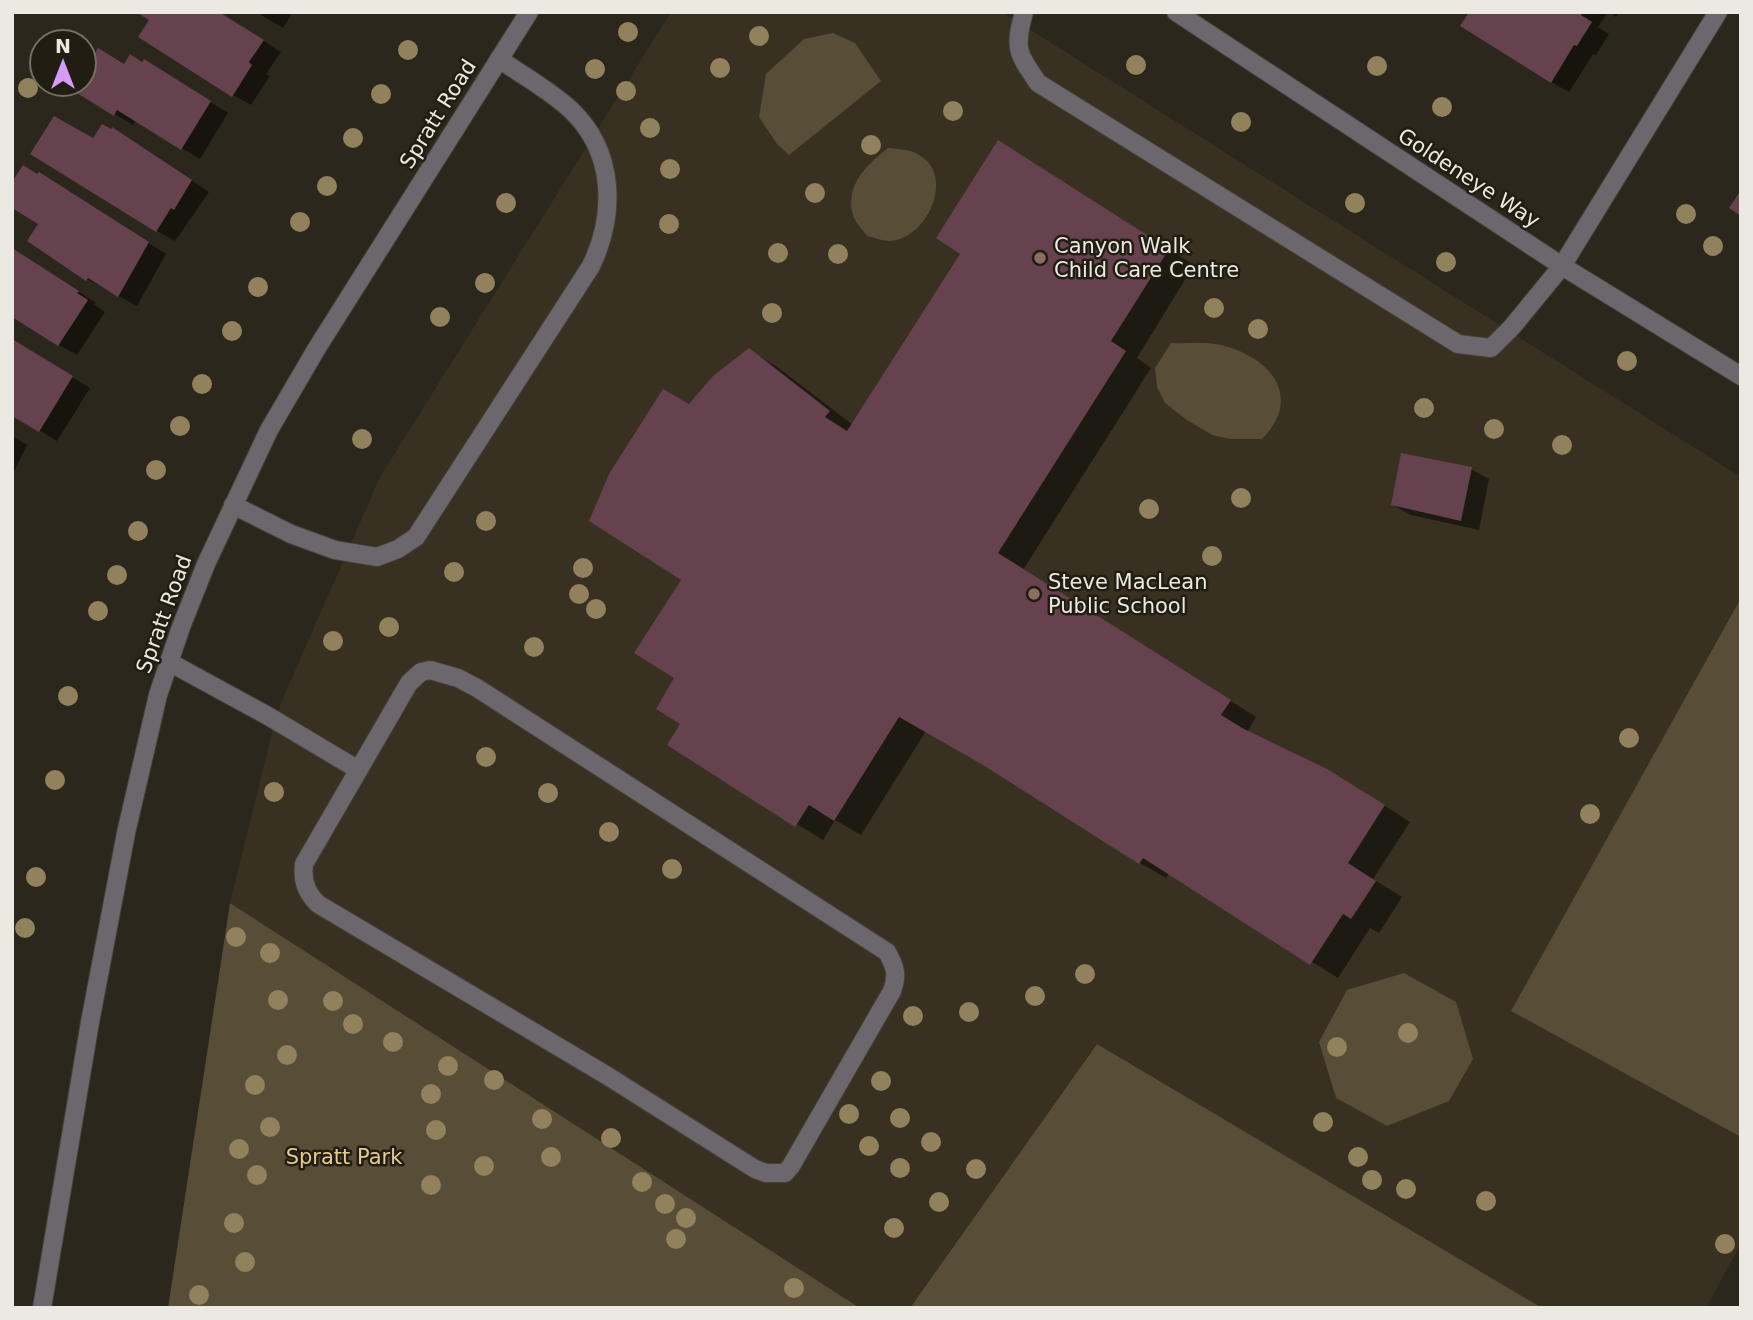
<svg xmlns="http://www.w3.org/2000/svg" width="1753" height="1320" font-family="'DejaVu Sans',sans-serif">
<rect width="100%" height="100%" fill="#2b271c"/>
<!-- built -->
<path fill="#383121" d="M671,12H1002L1741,477V1243L1706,1308H1542L1097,1044L910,1308H860L230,903L277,712L380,477Z"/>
<!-- green -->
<g fill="#584d36">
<path d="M833,33L855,43L881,81L789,155L777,144L759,117L766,74L804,39Z"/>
<path d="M888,148C895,149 903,149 910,151C960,166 930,240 889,241C882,241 874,237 867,236C864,231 857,224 854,218C843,187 866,165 888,148Z"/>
<path d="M1171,343C1189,344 1208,341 1225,346C1273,359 1302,399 1262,439H1230L1212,435L1187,420L1165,403L1157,387L1155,368Z"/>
<path d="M1741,598V1137L1511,1011Z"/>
<path d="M230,903L860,1308H168Z"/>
<path d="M1404,973L1456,1002L1473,1059L1449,1101L1387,1126L1336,1098L1319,1042L1347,990Z"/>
<path d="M1097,1044L1542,1308H910Z"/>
</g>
<!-- shadow -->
<g fill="#0007">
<path d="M218,12L281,52L266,74L270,76L251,105L233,95L151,20Z"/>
<path d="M256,12H293L283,28Z"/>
<path d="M1471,12H1608L1598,27L1609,34L1596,55L1593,54L1569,92L1551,82Z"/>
<path d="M1608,12H1619L1616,17Z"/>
<path d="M125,66L162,72L228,113L200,159L136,120L133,125L74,90L78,84H84V74Z"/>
<path d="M131,140L209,192L175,241L157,231Z"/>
<path d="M1025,158L1194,265L1137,358L1151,368L1023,570L1256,717L1247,732L1354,786L1410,822L1373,879L1402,897L1379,933L1370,928L1338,978L1169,873L1166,878L1140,863L989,767L926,731L861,835L835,820L823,840L669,745L682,723L677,678L689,406L749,351L776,366L853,425Z"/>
<path d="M57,185L166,254L137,306L87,279L40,224Z"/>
<path d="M12,249L96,303L94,304L105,312L77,355L59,345Z"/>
<path d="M12,341L90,388L57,441L12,414Z"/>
<path d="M12,436L27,445L12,475Z"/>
<path d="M1471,469L1489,479L1479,530L1411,515L1393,505Z"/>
</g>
<!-- building -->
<g fill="#65424d">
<path d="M136,12H219L264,40L249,62L252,65L232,97L138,37L149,20Z"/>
<path d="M1469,12H1583L1581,15L1592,22L1577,46L1574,45L1551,83L1460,26Z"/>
<path d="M98,48L124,64L130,54L142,62L144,59L211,101L181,150L117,110L114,116L72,90L76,84H84V71Z"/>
<path d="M54,116L93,138L102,124L111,129L112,127L192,180L174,210L171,208L156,232L30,154Z"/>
<path d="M998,140L1169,249L1111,341L1126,351L998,553L1231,700L1221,715L1244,729L1327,769L1385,805L1348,863L1376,881L1351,919L1343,914L1310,965L1143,858L1139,864L983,765L899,717L834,821L809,805L795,827L667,745L680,724L656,709L674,678L634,653L681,580L589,521L609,474L663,389L689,404L713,376L749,348L830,411L825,417L847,431L960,254L936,238Z"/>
<path d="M23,165L37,174L39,172L149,242L118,297L88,278L86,281L27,241L38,224L12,208V182Z"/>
<path d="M1741,190V216L1729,208Z"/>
<path d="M12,248L79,291L77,293L88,300L58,346L12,317Z"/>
<path d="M12,339L73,376L39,432L12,416Z"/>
<path d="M1401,453L1472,467L1461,521L1391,505Z"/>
</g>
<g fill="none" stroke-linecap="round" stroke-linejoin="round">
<!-- service casing -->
<g stroke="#464238" stroke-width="20">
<g id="service">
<path d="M1024,12C1014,49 1017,52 1038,83L1458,344L1491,348L1512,327L1562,266"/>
<path d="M233,505L291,534L335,550L377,557L398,549L416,537L591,266C616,214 615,152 571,110C551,91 522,75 499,59"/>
<path d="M169,662L268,716L357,769"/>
<path d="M430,670L458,678L477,688L887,952C895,966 898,975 892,991L791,1166L785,1173H766L755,1169L606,1075L318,904C306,892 302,881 304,864L409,683L421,672Z"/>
</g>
</g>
<!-- minor casing -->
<g stroke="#464238" stroke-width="20">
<path id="minor" d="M1562,266L1718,12"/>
</g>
<!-- tertiary casing -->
<g stroke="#464238" stroke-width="20">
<g id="tertiary">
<path d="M1176,12L1562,266L1741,376"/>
<path d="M42,1308L90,1022L126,833L158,695L181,627L206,564L269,430L317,348L529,12"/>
</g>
</g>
<!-- service -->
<use href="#service" stroke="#6b676c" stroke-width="18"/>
<!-- minor -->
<use href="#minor" stroke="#6b676c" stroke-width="18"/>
<!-- tertiary -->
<use href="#tertiary" stroke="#6b676c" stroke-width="18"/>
</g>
<!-- trees -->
<g fill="#91815c">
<circle cx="628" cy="32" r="10"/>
<circle cx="759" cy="36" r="10"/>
<circle cx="408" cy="50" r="10"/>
<circle cx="1136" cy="65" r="10"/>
<circle cx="1377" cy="66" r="10"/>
<circle cx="720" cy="68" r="10"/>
<circle cx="595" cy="69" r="10"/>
<circle cx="28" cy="88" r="10"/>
<circle cx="626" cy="91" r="10"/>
<circle cx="381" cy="94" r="10"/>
<circle cx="1442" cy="107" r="10"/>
<circle cx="953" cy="111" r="10"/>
<circle cx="1241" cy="122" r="10"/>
<circle cx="650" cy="128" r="10"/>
<circle cx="353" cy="138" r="10"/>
<circle cx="871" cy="145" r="10"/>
<circle cx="670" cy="169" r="10"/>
<circle cx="327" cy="186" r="10"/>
<circle cx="815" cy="193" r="10"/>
<circle cx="506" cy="203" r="10"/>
<circle cx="1355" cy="203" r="10"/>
<circle cx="1686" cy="214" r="10"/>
<circle cx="300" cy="222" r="10"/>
<circle cx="669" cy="224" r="10"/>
<circle cx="1713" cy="246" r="10"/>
<circle cx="778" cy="253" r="10"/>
<circle cx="838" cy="254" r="10"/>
<circle cx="1446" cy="262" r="10"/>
<circle cx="485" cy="283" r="10"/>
<circle cx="258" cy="287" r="10"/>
<circle cx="1214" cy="308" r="10"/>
<circle cx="772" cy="313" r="10"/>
<circle cx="440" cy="317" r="10"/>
<circle cx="1258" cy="329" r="10"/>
<circle cx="232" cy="331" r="10"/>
<circle cx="1627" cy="361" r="10"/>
<circle cx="202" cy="384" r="10"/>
<circle cx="1424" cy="408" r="10"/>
<circle cx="180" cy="426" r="10"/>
<circle cx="1494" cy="429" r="10"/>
<circle cx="362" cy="439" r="10"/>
<circle cx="1562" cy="445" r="10"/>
<circle cx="156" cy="470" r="10"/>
<circle cx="1241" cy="498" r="10"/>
<circle cx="1149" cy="509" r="10"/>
<circle cx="486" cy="521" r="10"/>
<circle cx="138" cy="531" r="10"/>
<circle cx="1212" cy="556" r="10"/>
<circle cx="583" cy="568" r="10"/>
<circle cx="454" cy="572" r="10"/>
<circle cx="117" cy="575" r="10"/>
<circle cx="579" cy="594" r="10"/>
<circle cx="596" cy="609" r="10"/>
<circle cx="98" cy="611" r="10"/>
<circle cx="389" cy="627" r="10"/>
<circle cx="333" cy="641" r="10"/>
<circle cx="534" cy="647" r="10"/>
<circle cx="68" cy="696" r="10"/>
<circle cx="1629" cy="738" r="10"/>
<circle cx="486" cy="757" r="10"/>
<circle cx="55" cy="780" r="10"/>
<circle cx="274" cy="792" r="10"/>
<circle cx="548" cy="793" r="10"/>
<circle cx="1590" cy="814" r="10"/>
<circle cx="609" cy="832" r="10"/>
<circle cx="672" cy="869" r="10"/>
<circle cx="36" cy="877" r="10"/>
<circle cx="25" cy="928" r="10"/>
<circle cx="236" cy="937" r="10"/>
<circle cx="270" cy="953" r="10"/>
<circle cx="1085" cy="974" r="10"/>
<circle cx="1035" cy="996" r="10"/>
<circle cx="278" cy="1000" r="10"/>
<circle cx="333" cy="1001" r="10"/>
<circle cx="969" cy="1012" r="10"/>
<circle cx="913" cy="1016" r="10"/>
<circle cx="353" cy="1024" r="10"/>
<circle cx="1408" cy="1033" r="10"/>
<circle cx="393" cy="1042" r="10"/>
<circle cx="1337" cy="1047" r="10"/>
<circle cx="287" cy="1055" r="10"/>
<circle cx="448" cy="1066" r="10"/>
<circle cx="494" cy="1080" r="10"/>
<circle cx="881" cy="1081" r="10"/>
<circle cx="255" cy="1085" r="10"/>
<circle cx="431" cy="1094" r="10"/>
<circle cx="849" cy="1114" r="10"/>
<circle cx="900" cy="1118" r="10"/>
<circle cx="542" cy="1119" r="10"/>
<circle cx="1323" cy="1122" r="10"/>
<circle cx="270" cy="1127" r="10"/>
<circle cx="436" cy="1130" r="10"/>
<circle cx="611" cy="1138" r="10"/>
<circle cx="931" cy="1142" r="10"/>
<circle cx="869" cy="1146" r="10"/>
<circle cx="239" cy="1149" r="10"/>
<circle cx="551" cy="1157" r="10"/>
<circle cx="1358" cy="1157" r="10"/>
<circle cx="484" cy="1166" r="10"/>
<circle cx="900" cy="1168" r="10"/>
<circle cx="976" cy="1169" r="10"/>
<circle cx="257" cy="1175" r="10"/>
<circle cx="1372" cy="1180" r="10"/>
<circle cx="642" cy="1182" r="10"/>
<circle cx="431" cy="1185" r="10"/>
<circle cx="1406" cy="1189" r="10"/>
<circle cx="1486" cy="1201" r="10"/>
<circle cx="939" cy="1202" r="10"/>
<circle cx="665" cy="1204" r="10"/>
<circle cx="686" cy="1218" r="10"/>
<circle cx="234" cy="1223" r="10"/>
<circle cx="894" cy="1228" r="10"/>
<circle cx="676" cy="1239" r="10"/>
<circle cx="1725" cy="1244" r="10"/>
<circle cx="245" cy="1262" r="10"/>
<circle cx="794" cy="1288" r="10"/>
<circle cx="199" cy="1295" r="10"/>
</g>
<!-- markers -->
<g fill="#8d6e63" stroke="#221d13" stroke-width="2.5">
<circle cx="1040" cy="258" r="7"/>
<circle cx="1034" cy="594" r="7"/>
</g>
<g text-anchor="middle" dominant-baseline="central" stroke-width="5" stroke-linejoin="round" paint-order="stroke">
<!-- street labels -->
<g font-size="21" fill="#ece9e2" stroke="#221d13">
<text transform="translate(438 114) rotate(-58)">Spratt Road</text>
<text transform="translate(1469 178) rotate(33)">Goldeneye Way</text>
<text transform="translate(164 614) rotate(-70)">Spratt Road</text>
</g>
<!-- poi labels -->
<g font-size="21" fill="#ece9e2" stroke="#221d13" text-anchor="start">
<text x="1054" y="246">Canyon Walk<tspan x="1054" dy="24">Child Care Centre</tspan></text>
<text x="1048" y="582">Steve MacLean<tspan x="1048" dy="24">Public School</tspan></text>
</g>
<!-- park labels -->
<g font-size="21" fill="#e5cb90" stroke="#221d13">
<text x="344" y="1157">Spratt Park</text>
</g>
</g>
<!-- border -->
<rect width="1753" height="1320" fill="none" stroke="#ece9e2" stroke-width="28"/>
<!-- north arrow -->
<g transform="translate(63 63)"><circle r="33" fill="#221d13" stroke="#736f66" stroke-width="2"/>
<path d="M0-5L12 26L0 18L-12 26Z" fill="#d69bf9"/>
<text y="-10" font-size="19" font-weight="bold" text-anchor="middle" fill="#ece9e2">N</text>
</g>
</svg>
